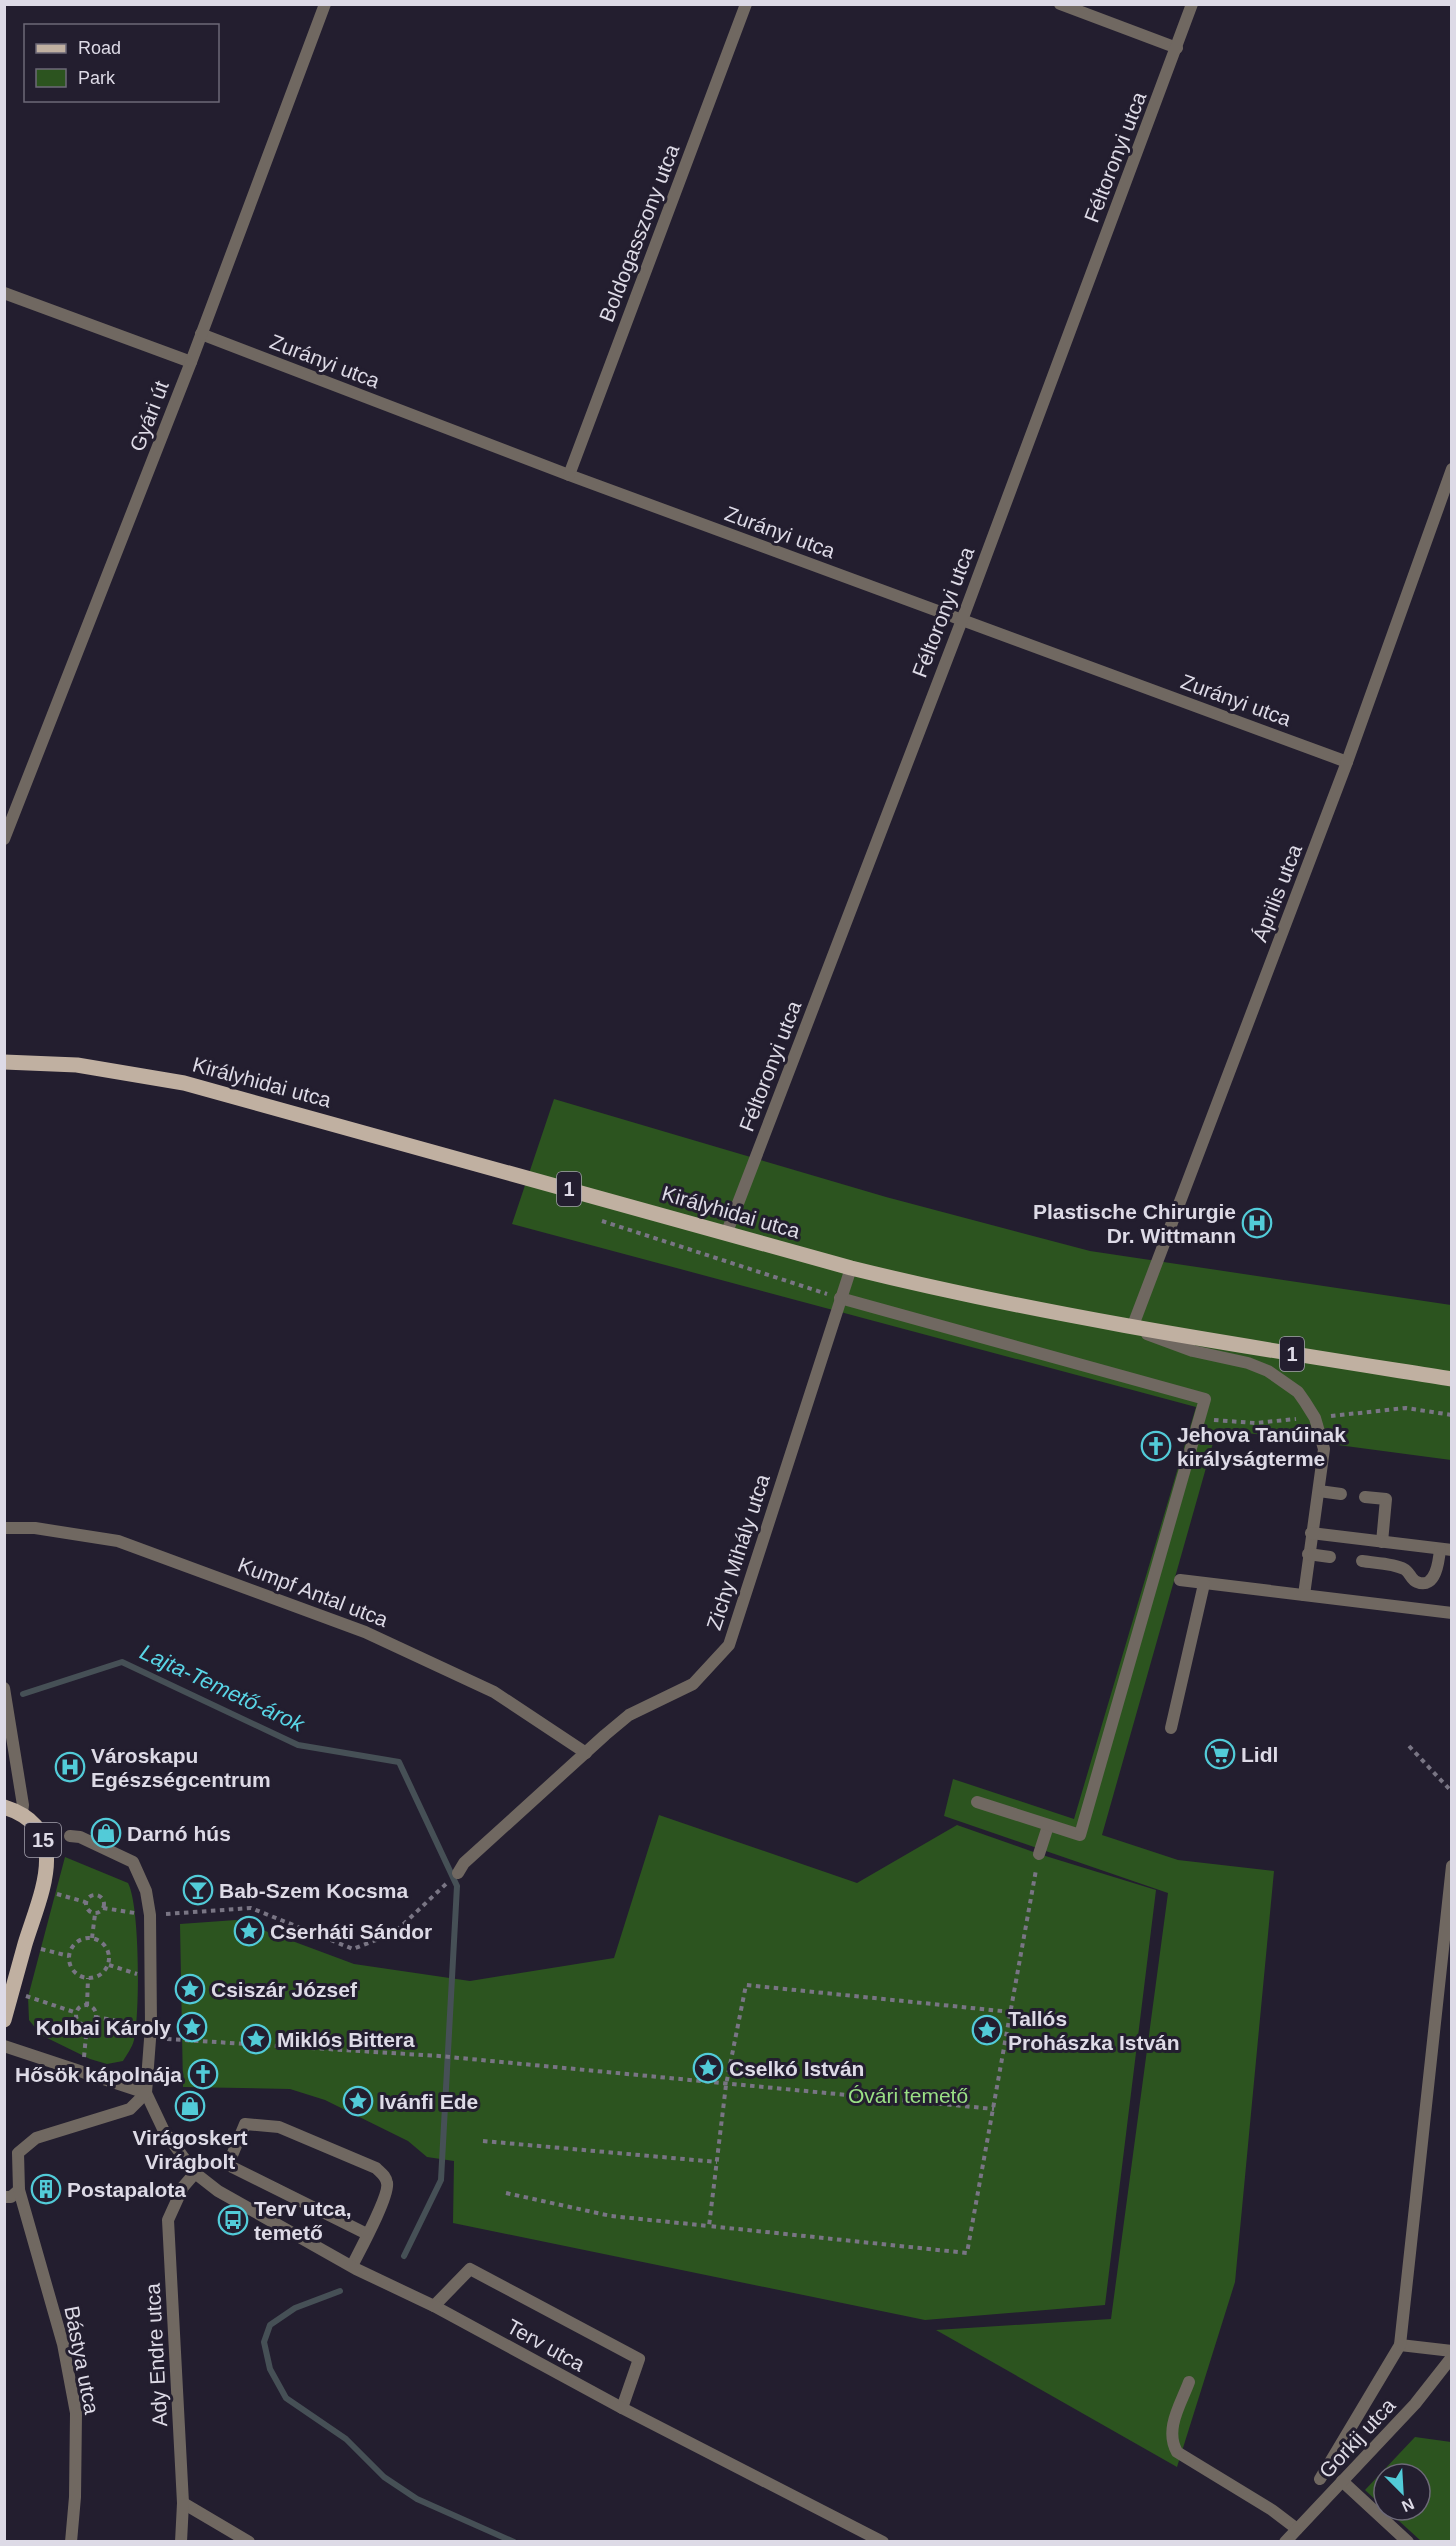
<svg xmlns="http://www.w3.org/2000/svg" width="1456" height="2546" font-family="Helvetica,sans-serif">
<rect width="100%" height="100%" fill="#231e2f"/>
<!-- green -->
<g fill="#2c541f">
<path d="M554,1099L886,1197L1090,1251L1451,1305V1460L1217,1429L1102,1835L1178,1860L1274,1871L1235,2282L1177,2467L936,2330L1111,2319L1168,1893L944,1816L953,1779L1074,1819L1196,1407L512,1224Z"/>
<path d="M659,1815L857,1883L957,1825L1039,1854L1156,1890L1105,2305L925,2320L453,2223L454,2161L427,2157L408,2141L325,2100L290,2089L183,2087L180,1924L236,1920L354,1964L470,1981L614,1958Z"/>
<path d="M65,1857L128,1883C140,1906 140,2013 134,2040C132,2048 127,2054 123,2061L107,2064L90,2059L41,2035L29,2020L28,1997Z"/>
<path d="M1415,2437L1451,2442V2541H1421L1387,2510H1420V2474H1384V2508L1365,2490Z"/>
</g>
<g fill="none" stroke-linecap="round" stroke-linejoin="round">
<!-- stream -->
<g stroke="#465056" stroke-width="6">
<path d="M23,1694L122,1662L298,1745L399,1762L457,1886L441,2180L404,2256"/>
<path d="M340,2291L295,2308L270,2325L264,2342L270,2369L286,2398L346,2439L384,2477L417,2499L514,2542"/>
</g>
<!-- path -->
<g stroke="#797584" stroke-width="4" stroke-dasharray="4.5 4.5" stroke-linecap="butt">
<path d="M602,1221L827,1294"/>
<path d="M1331,1416L1406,1408L1452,1415"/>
<path d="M1214,1420L1255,1423L1296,1419"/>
<path d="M1409,1746L1452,1792"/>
<path d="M57,1894L85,1902"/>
<circle cx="95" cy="1904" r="9"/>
<path d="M103,1908L135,1913"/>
<path d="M166,1914L251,1908L353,1949L394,1933L446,1884"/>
<circle cx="89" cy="1958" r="20"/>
<path d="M92,1938L95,1914"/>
<path d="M41,1949L69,1956"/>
<path d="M109,1965L137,1974"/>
<path d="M26,1996L77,2013"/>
<circle cx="86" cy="2015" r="10"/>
<path d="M87,2006L88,1978"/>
<path d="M1011,2012L746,1985L726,2085L709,2226L967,2253L1036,1870"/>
<path d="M95,2017L136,2024"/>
<path d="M167,2039L439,2056L994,2109"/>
<path d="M84,2057L87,2025"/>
<path d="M483,2141L717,2162"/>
<path d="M506,2193L611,2216L709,2226"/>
</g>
<!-- service -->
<g stroke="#706861" stroke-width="12">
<path d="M1147,1334L1193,1351L1248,1363L1268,1371L1298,1392L1305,1402L1315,1418L1324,1449L1304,1595"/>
<path d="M1319,1491L1341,1494"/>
<path d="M1365,1497L1386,1499L1382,1542"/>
<path d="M1311,1533L1452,1550"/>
<path d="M1308,1554L1330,1557"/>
<path d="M1362,1561C1374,1563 1393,1563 1404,1569C1410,1572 1411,1580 1417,1582C1436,1590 1439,1560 1440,1549"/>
<path d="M1180,1580L1452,1613"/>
<path d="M1171,1728L1204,1584"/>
<path d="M1039,1854L1048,1826"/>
<path d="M352,2266C359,2252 390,2195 387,2183C386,2176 381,2173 376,2168L279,2127L245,2124L228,2165L367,2234"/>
<path d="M434,2306L470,2269L639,2359L622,2408"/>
<path d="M1400,2345L1452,2351"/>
<path d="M1189,2382C1181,2404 1164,2429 1177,2452L1272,2510L1297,2529"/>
<path d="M1320,2479L1400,2345L1452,1866"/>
<path d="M1342,2481L1408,2542"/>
</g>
<!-- minor -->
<g stroke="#706861" stroke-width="12">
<path d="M1060,4L1177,48"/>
<path d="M4,293L191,362"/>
<path d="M201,334L569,475L1347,762"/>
<path d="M569,475L746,4"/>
<path d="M727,1232L962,620L1192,4"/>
<path d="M840,1298L1205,1399L1080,1835L977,1802"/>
<path d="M1132,1328L1347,762L1452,469"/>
<path d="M4,1528H35L118,1541L365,1632L494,1692L586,1753"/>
<path d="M4,1688L23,1805L22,1813"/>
<path d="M70,1836L80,1837L133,1862L146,1891L150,1915L151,2026L146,2093L164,2131L195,2173L218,2191L356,2269L434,2306L622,2408L883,2542"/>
<path d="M458,1873L464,1863L605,1735L629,1715L693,1684L729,1645L851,1268"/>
<path d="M4,2046L146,2093"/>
<path d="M4,2197H11L19,2190"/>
<path d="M183,2503L249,2542"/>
<path d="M71,2542L75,2497L76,2413L63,2344L19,2190L18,2153L36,2138L130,2109L146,2093"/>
<path d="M181,2542L183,2503L168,2220L183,2187L195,2173"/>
<path d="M1285,2542L1415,2404L1452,2357"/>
</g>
<!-- tertiary -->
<path stroke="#706861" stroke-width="12" d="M4,839L191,362L325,4"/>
<!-- primary -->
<g stroke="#c0b0a1" stroke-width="15">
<path d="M4,1062L77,1065L184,1083L851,1268C1049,1317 1250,1347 1452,1379"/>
<path d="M4,1807C74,1829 40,1895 25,1944C18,1969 11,1994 4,2020"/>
</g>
</g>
<!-- icons -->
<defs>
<g id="hospital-ring" transform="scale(1.5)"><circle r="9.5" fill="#231e2f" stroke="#52cbd8" stroke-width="1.5"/><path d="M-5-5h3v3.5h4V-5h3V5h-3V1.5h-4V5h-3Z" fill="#52cbd8"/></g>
<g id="church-ring" transform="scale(1.5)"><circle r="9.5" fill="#231e2f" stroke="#52cbd8" stroke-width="1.5"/><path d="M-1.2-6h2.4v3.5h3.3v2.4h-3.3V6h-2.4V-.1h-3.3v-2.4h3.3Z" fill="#52cbd8"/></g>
<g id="supermarket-ring" transform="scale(1.5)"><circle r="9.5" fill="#231e2f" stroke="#52cbd8" stroke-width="1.5"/><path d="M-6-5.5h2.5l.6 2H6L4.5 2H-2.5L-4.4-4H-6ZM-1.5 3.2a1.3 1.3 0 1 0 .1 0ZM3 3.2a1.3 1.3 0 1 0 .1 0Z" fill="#52cbd8"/></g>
<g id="shop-ring" transform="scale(1.5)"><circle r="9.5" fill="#231e2f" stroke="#52cbd8" stroke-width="1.5"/><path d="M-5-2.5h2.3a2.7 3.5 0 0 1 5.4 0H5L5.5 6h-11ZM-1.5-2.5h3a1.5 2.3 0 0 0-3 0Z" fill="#52cbd8"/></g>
<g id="bar-ring" transform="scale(1.5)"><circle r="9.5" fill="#231e2f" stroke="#52cbd8" stroke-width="1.5"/><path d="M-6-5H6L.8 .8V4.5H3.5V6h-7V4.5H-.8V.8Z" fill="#52cbd8"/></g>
<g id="sight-ring" transform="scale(1.5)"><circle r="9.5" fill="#231e2f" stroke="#52cbd8" stroke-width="1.5"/><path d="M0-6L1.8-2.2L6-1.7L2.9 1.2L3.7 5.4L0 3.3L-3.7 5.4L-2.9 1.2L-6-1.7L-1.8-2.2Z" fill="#52cbd8"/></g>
<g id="building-ring" transform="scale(1.5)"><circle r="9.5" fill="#231e2f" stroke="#52cbd8" stroke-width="1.5"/><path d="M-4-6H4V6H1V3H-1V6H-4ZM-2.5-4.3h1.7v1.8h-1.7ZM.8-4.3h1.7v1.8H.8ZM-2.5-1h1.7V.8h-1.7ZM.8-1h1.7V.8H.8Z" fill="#52cbd8"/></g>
<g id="bus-ring" transform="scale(1.5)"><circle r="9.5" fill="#231e2f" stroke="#52cbd8" stroke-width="1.5"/><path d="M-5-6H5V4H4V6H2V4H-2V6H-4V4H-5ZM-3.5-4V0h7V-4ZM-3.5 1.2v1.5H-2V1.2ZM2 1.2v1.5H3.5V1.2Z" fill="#52cbd8"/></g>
</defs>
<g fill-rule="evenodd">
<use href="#hospital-ring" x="1257" y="1223"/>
<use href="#church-ring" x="1156" y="1446"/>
<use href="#supermarket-ring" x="1220" y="1754"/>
<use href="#hospital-ring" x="70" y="1767"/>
<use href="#shop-ring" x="106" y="1833"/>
<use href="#bar-ring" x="198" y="1890"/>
<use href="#sight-ring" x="249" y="1931"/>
<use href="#sight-ring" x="190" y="1989"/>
<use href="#sight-ring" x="192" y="2027"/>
<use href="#sight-ring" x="987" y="2030"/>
<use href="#sight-ring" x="256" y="2039"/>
<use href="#sight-ring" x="708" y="2068"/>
<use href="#church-ring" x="203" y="2074"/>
<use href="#sight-ring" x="358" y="2101"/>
<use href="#shop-ring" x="190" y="2106"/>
<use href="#building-ring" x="46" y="2189"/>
<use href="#bus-ring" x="233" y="2220"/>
</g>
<g text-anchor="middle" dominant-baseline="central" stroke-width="6" stroke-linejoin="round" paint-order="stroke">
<!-- shield labels -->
<g fill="#231e2f" stroke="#a5a2af" stroke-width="1.5">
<rect x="557" y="1172" width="24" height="34" rx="4.5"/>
<rect x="1280" y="1337" width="24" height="34" rx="4.5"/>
<rect x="25" y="1823" width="36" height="34" rx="4.5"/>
</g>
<g font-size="20" font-weight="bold" fill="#dddae6">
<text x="569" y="1189">1</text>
<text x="1292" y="1354">1</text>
<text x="43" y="1840">15</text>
</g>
<!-- street labels -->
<g font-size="21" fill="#dddae6" stroke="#231e2f">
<text transform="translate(1115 157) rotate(-69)">Féltoronyi utca</text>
<text transform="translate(639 233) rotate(-69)">Boldogasszony utca</text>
<text transform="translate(325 361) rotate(21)">Zurányi utca</text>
<text transform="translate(149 416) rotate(-69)">Gyári út</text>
<text transform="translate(780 532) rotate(20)">Zurányi utca</text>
<text transform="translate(943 612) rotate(-69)">Féltoronyi utca</text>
<text transform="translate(1236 700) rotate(20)">Zurányi utca</text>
<text transform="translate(1277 893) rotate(-69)">Április utca</text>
<text transform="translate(770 1066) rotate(-69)">Féltoronyi utca</text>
<text transform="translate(262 1082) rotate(15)">Királyhidai utca</text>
<text transform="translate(731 1212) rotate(16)">Királyhidai utca</text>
<text transform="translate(738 1552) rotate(-72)">Zichy Mihály utca</text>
<text transform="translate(313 1592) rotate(21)">Kumpf Antal utca</text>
<text transform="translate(546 2345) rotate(29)">Terv utca</text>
<text transform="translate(156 2355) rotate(-93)">Ady Endre utca</text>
<text transform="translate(82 2360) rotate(79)">Bástya utca</text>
<text transform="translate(1357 2438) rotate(-47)">Gorkij utca</text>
</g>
<!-- poi labels -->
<g font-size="21" font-weight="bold" fill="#dddae6" stroke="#231e2f" text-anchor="start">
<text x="1236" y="1211" text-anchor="end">Plastische Chirurgie<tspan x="1236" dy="24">Dr. Wittmann</tspan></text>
<text x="1177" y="1434">Jehova Tanúinak<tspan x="1177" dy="24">királyságterme</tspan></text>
<text x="1241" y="1754">Lidl</text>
<text x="91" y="1755">Városkapu<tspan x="91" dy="24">Egészségcentrum</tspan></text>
<text x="127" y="1833">Darnó hús</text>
<text x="219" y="1890">Bab-Szem Kocsma</text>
<text x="270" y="1931">Cserháti Sándor</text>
<text x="211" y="1989">Csiszár József</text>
<text x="1008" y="2018">Tallós<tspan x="1008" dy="24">Prohászka István</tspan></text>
<text x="171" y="2027" text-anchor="end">Kolbai Károly</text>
<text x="277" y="2039">Miklós Bittera</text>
<text x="729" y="2068">Cselkó István</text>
<text x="182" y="2074" text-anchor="end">Hősök kápolnája</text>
<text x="379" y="2101">Ivánfi Ede</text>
<text x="190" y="2137" text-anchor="middle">Virágoskert<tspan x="190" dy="24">Virágbolt</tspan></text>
<text x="67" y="2189">Postapalota</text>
<text x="254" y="2208">Terv utca,<tspan x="254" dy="24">temető</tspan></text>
</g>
<!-- park labels -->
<g font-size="21" fill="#9ae085" stroke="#231e2f">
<text x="908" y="2095">Óvári temető</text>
</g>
<!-- water labels -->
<g font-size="22" font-style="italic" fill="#59d5e6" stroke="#231e2f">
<text transform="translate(222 1688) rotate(25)">Lajta-Temető-árok</text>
</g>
</g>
<!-- border -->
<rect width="1456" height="2546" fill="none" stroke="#dddae6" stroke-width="12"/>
<!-- legend -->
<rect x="24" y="24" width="195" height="78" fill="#231e2f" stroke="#6d6978" stroke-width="1.5"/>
<rect x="36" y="44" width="30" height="9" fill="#c0b0a1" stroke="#6d6978" stroke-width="1.5"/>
<text x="78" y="54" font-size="18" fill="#dddae6">Road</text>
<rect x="36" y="69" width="30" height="18" fill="#2c541f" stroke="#6d6978" stroke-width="1.5"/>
<text x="78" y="84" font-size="18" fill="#dddae6">Park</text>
<!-- north arrow -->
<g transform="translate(1402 2492) rotate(156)"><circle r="28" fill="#231e2f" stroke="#6d6978" stroke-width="1.5"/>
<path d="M0-4.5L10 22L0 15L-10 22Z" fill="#52cbd8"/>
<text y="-9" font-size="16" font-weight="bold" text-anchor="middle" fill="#dddae6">N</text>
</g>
</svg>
